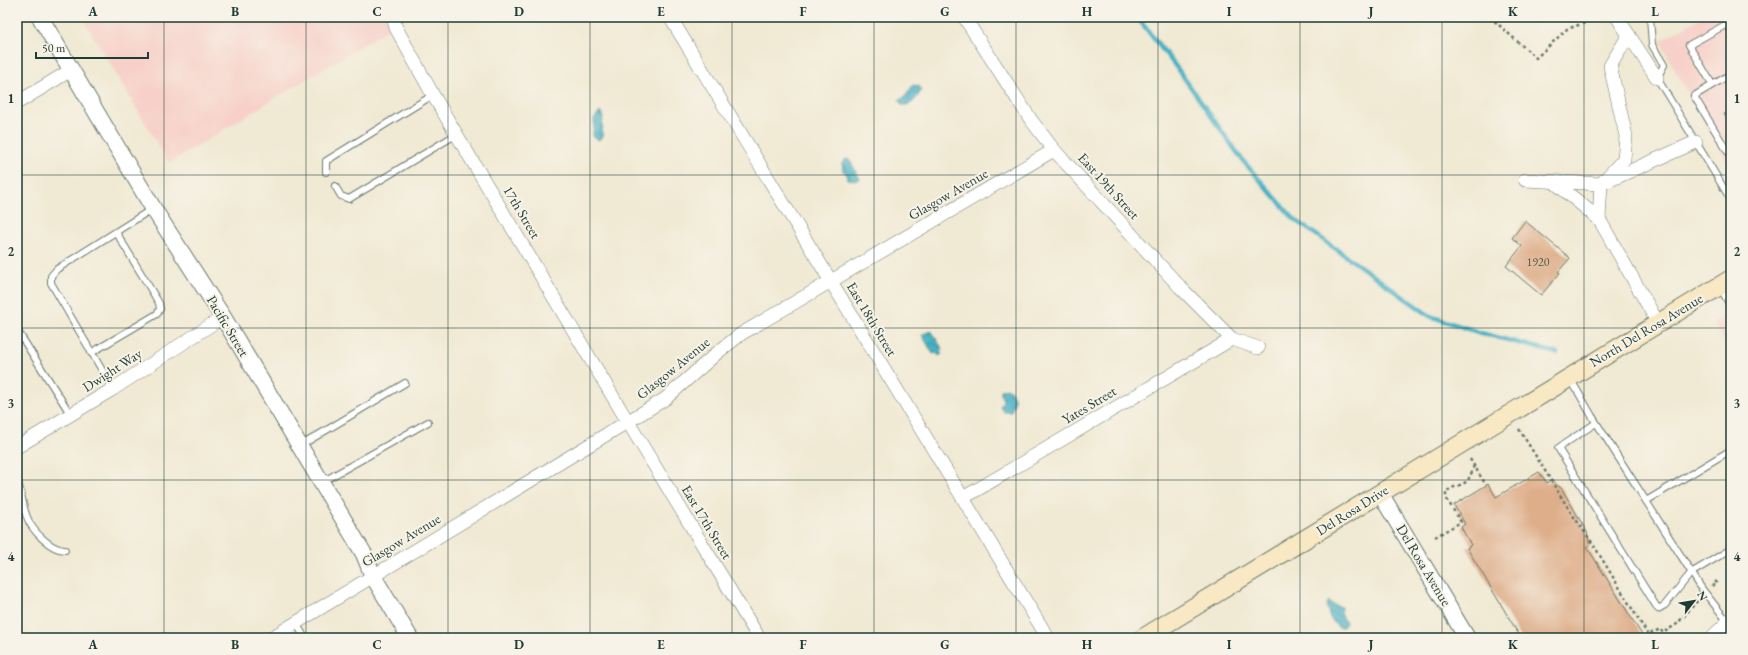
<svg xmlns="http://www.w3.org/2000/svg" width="1748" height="655" font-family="'EB Garamond',serif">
<defs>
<pattern id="water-waves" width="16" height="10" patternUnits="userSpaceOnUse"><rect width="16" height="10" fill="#46b1c4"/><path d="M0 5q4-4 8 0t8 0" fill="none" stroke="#3a91a0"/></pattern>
</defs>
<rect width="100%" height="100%" fill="#f7f3e8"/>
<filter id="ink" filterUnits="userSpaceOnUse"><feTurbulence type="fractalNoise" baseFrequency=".025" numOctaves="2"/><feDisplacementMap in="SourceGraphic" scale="8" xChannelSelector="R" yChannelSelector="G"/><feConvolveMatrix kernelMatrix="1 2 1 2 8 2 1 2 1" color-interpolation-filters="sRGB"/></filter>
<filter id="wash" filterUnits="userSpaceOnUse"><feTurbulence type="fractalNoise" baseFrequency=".012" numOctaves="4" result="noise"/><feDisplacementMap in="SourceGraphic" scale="16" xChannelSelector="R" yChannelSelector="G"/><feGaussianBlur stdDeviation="0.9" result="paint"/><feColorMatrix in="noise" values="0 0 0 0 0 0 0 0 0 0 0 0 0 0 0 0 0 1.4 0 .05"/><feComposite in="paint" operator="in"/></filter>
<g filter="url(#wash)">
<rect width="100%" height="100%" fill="#f0e9d3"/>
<!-- built -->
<g fill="#f7d1c9">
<path d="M82,17H408L169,163Z"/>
<path d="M1702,17H1731V169L1683,85L1660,41Z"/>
<path d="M1731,312V350L1713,323Z"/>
</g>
<!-- water -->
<g fill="url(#water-waves)" stroke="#32777c">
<path d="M913,85L919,86L921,91C916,99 912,106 902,105L899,100L905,97Z"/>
<path d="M600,112L603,114L602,137L599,140L593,137C592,130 595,126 594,119Z"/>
<path d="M846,159L850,160L860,179L857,180L847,179L846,173L843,171L842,163Z"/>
<path d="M931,330L943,350L941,351L942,354L939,356L936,353L933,354L922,335Z"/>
<path d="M1007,388L1011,391L1015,400L1011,412H1004L1000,407L1003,400L1001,395V390Z"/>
<path d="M1329,601L1332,604L1341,607V613L1346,623L1343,627L1339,628L1330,618L1326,605Z"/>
</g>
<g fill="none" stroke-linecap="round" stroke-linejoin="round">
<!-- stream -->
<path stroke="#46b1c4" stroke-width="4.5" d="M1137,17L1177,68L1243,161L1294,219L1430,316L1481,333L1557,353"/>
</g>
<g id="blocks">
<!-- building -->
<g fill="#deae8a">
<path d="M1731,111V125L1724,114Z"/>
<path d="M1525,221L1570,258L1558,272L1560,273L1541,295L1506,266L1522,246L1512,238Z"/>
<path d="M1539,472L1547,483L1551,480L1562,489L1587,532L1590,545L1587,547L1642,635L1636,638H1521L1467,548L1471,545L1461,527L1465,524L1454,505L1488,484L1496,497Z"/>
</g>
</g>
</g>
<g filter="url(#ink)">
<use href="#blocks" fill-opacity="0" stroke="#68796c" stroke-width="1"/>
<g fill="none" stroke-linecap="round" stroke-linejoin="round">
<!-- service casing -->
<g stroke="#68796c" stroke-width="8">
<g id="service">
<path d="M1650,17L1652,45L1664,65L1657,78L1731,200"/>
<path d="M1731,74L1694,96L1731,157"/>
<path d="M1712,84L1689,45L1727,24L1731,31"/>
<path d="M326,172V161L433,95"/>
<path d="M335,186L341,196L349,199L457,134"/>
<path d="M1720,287L1731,307"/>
<path d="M17,330L71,415"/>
<path d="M91,353L157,314L160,309L159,303L116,232"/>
<path d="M1571,380L1592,416L1702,589L1728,622"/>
<path d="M113,389L51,283V276L57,269L152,209"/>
<path d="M1596,423L1558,448L1658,609L1665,605L1691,573L1731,549"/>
<path d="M300,446L405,383"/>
<path d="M17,480C22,492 22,505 27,517C32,531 51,550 65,550"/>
<path d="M322,482L428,422"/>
<path d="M1646,501L1731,450"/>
<path d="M296,623L305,638"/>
</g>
</g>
<!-- minor casing -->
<g stroke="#68796c" stroke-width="14">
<g id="minor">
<path d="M393,17L396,28L433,95L628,422L759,638"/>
<path d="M670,17L1048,638"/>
<path d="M964,17L1031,120L1054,150L1180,287L1232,339L1258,348"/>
<path d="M1617,17L1657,78"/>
<path d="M17,103L71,70"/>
<path d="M1525,180L1601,184L1696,142"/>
<path d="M1553,181L1599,219L1658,323"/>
<path d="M1599,219L1601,184L1624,159L1626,136L1610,66L1629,35"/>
<path d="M17,447L113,389L223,317"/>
<path d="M963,498L1232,339"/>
<path d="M271,638L665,399L717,353L741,334L1054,150"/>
<path d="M1711,638L1731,619"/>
</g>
</g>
<!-- tertiary casing -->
<g stroke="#68796c" stroke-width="18">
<g id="tertiary">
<path d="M40,17L153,208L223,317L364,554L373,576L410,638"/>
<path d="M1380,493L1467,638"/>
</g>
</g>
<!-- secondary casing -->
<g stroke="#68796c" stroke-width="20">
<path id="secondary" d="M1143,638L1731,279"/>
</g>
<!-- path -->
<g stroke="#68796c" stroke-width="2.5" stroke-dasharray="3 3" stroke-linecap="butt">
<path d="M1490,17L1536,58L1567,29L1602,17"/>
<path d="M1519,429L1570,511L1593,544L1648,635L1660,629L1663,633L1677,624L1699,599"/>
<path d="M1470,459L1486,485"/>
<path d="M1435,537L1461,522L1446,498V492C1461,480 1467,491 1474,465"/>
<path d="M1712,586L1717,583L1715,581"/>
<path d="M1643,638L1648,635"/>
</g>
<!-- service -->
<use href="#service" stroke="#fff" stroke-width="6"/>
<!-- minor -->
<use href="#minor" stroke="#fff" stroke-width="13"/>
<!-- tertiary -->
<use href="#tertiary" stroke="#fff" stroke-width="16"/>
<!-- secondary -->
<use href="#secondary" stroke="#f8e8c3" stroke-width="18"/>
</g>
</g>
<!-- grid -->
<path fill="none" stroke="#1f3d34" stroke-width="1" stroke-opacity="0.55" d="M164,17V638M306,17V638M448,17V638M590,17V638M732,17V638M874,17V638M1016,17V638M1158,17V638M1300,17V638M1442,17V638M1584,17V638M17,175H1731M17,328H1731M17,480H1731"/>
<g text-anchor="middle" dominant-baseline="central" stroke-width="4" stroke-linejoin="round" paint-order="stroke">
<!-- number labels -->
<g font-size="12" fill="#4f594a">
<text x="1538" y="262">1920</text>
</g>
<!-- street labels -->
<g font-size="14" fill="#1f3d34" stroke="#f7f3e8">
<text transform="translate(1109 186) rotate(48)">East 19th Street</text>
<text transform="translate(948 194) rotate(-30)">Glasgow Avenue</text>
<text transform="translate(522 212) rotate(59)">17th Street</text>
<text transform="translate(872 319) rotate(59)">East 18th Street</text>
<text transform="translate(228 326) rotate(59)">Pacific Street</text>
<text transform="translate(1646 330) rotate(-31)">North Del Rosa Avenue</text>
<text transform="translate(673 368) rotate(-39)">Glasgow Avenue</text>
<text transform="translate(112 370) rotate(-33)">Dwight Way</text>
<text transform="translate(1089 405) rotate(-31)">Yates Street</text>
<text transform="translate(1352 510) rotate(-32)">Del Rosa Drive</text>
<text transform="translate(707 522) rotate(59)">East 17th Street</text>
<text transform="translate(401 540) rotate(-31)">Glasgow Avenue</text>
<text transform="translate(1424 565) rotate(59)">Del Rosa Avenue</text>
</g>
</g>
<!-- margin -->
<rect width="1748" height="655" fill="none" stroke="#f7f3e8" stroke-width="44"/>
<!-- north arrow -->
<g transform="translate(1694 601) rotate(59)" stroke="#f7f3e8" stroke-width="3" paint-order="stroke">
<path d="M0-3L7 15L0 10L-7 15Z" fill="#1f3d34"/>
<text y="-6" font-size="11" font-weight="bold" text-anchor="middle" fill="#1f3d34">N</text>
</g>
<!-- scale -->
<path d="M36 52v6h112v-6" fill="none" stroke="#1f3d34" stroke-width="2"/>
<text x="42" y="52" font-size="12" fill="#1f3d34" stroke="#f7f3e8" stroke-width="3" paint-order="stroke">50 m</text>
<rect x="22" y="22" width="1704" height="611" fill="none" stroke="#1f3d34" stroke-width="1.5"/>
<g font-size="13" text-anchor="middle" font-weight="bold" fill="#1f3d34">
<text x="93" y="16">A</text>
<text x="235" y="16">B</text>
<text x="377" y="16">C</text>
<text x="519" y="16">D</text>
<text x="661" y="16">E</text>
<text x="803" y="16">F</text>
<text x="945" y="16">G</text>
<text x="1087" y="16">H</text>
<text x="1229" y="16">I</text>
<text x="1371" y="16">J</text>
<text x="1513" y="16">K</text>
<text x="1655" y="16">L</text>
<text x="11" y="103">1</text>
<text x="1737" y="103">1</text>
<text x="11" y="256">2</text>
<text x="1737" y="256">2</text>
<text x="11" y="408">3</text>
<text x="1737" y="408">3</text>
<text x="11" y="561">4</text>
<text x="1737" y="561">4</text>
<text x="93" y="649">A</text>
<text x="235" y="649">B</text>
<text x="377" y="649">C</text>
<text x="519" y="649">D</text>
<text x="661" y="649">E</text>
<text x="803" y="649">F</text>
<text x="945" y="649">G</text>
<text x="1087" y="649">H</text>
<text x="1229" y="649">I</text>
<text x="1371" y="649">J</text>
<text x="1513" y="649">K</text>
<text x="1655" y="649">L</text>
</g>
</svg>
